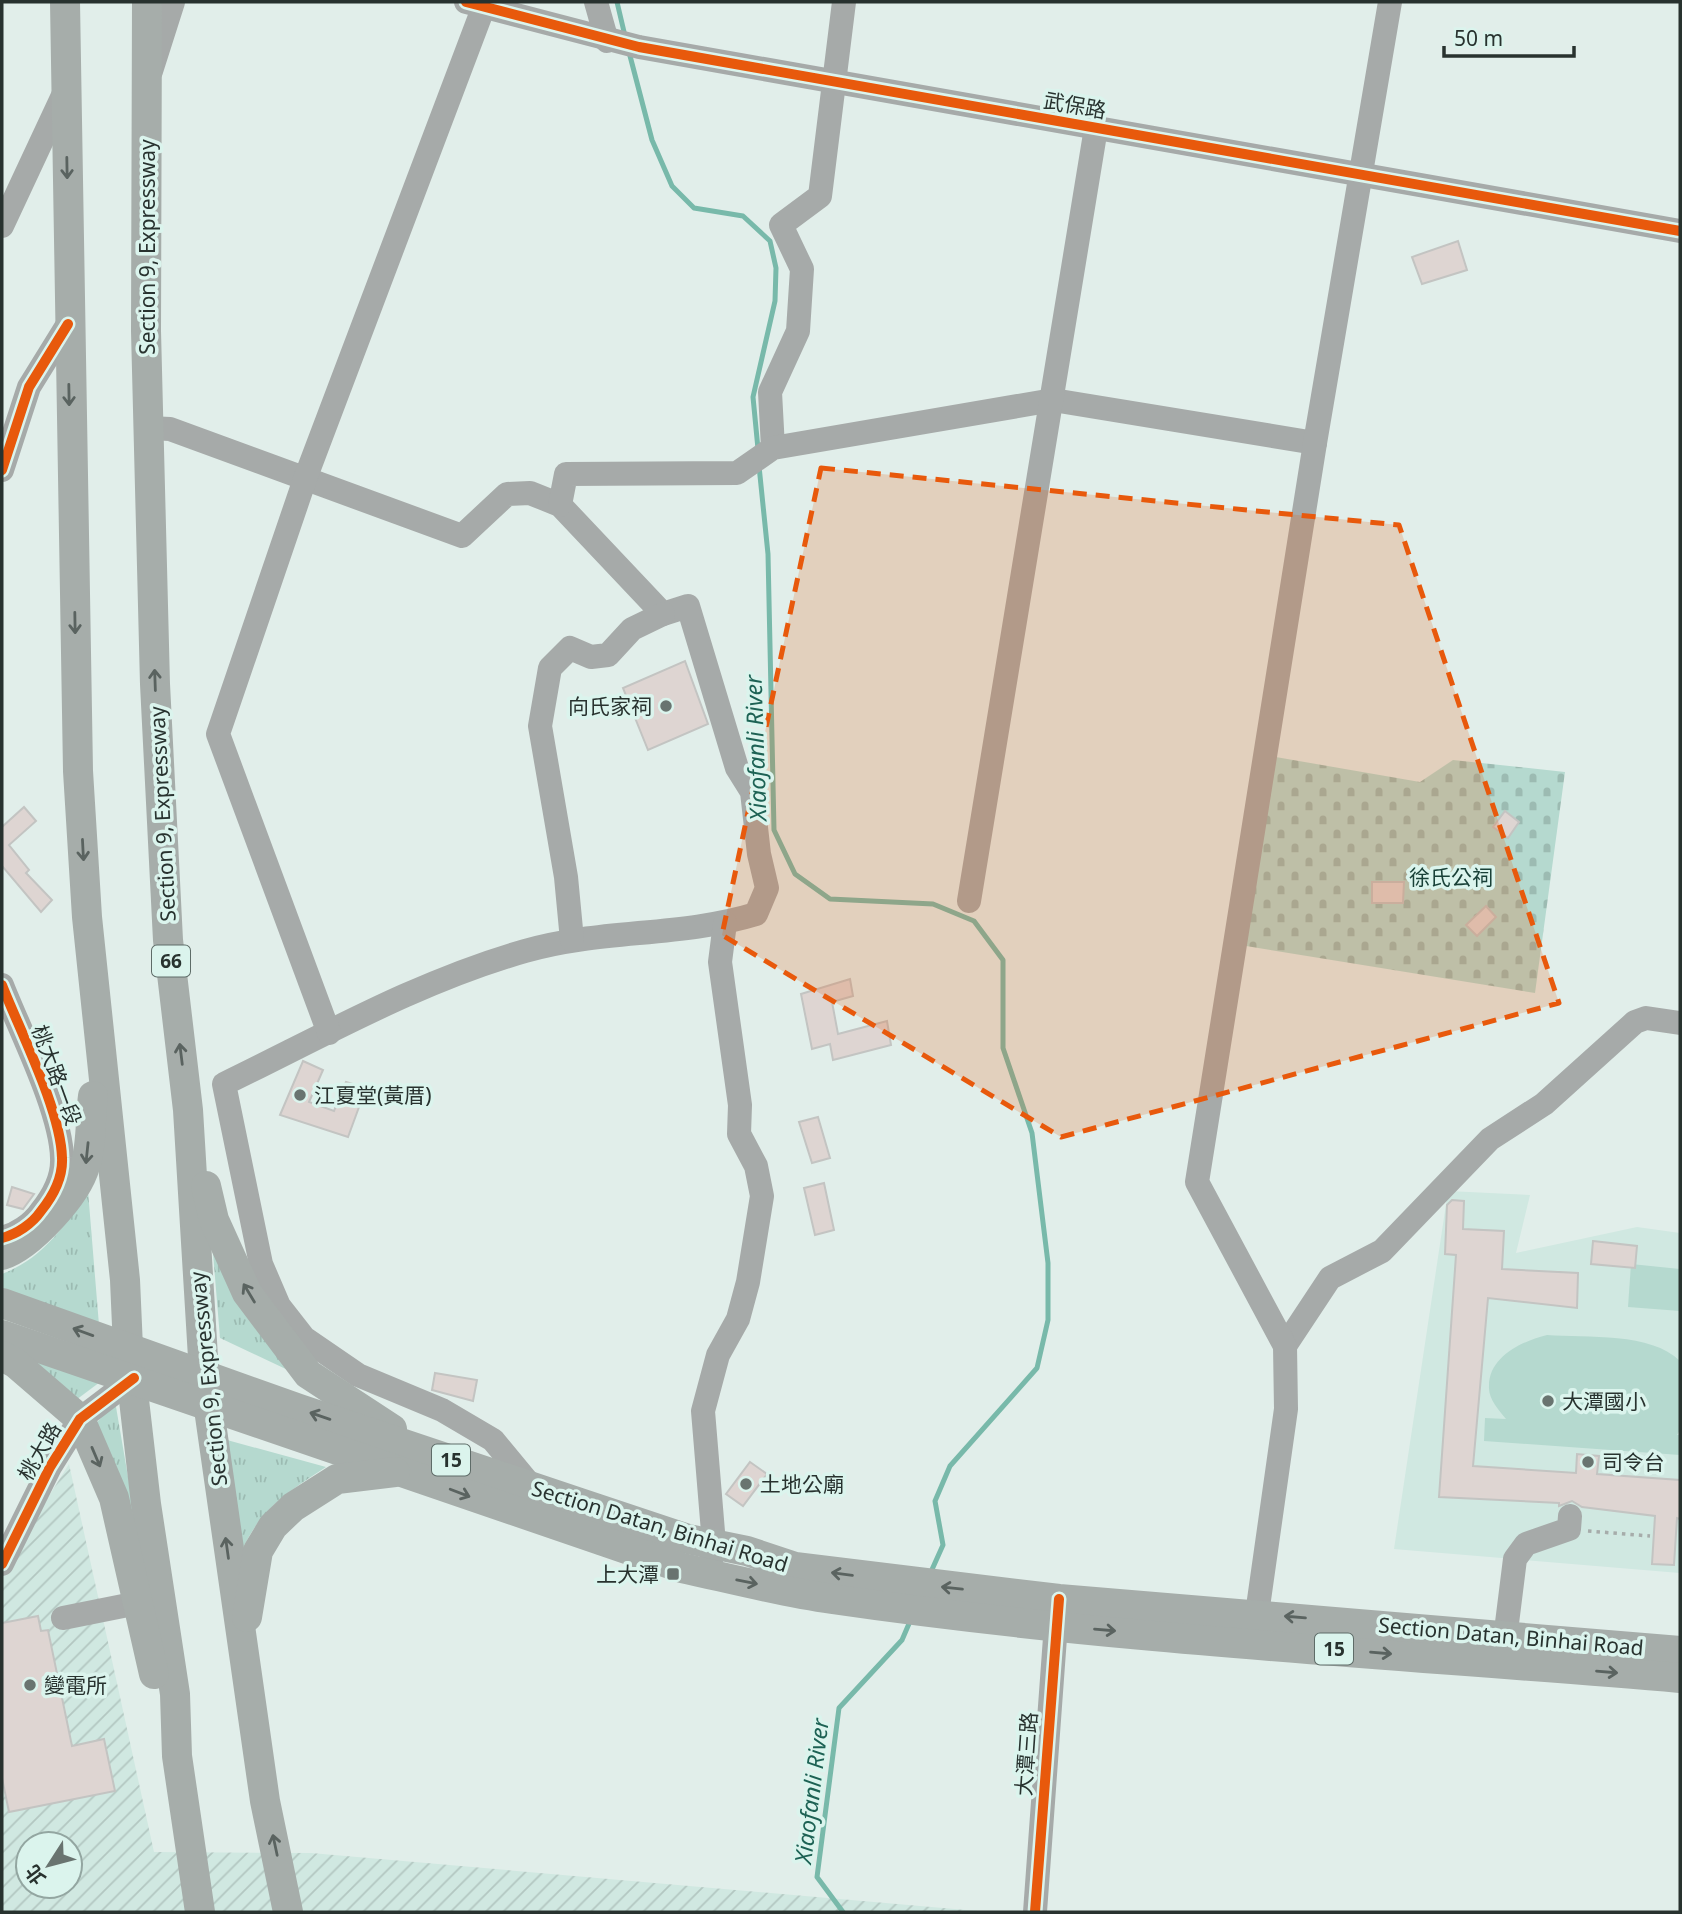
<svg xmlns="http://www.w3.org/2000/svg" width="1682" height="1914" font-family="'Noto Sans','Noto Sans TC',sans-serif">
<defs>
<pattern id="industrial-furrows" width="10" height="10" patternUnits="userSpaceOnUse" patternTransform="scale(1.75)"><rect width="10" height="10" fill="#d0e8e1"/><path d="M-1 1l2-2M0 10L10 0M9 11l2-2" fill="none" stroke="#b3c7c1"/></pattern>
<pattern id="grass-tufts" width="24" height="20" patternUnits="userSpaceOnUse" patternTransform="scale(1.75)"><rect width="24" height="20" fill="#b5d9cf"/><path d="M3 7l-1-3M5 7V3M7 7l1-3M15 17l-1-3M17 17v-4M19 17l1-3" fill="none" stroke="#9cbbb2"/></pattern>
<pattern id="cemetery-stones" width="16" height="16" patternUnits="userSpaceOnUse" patternTransform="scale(1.75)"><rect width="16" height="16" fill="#b5d9cf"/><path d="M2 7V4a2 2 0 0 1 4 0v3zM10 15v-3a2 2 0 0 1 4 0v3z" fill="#9cbbb2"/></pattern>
</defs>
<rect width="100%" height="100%" fill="#e1eeea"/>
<!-- built -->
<path fill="#d0e8e1" d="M1448,1191L1530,1195L1516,1253L1637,1227L1680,1233V1573L1394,1549Z"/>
<!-- industrial -->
<path fill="url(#industrial-furrows)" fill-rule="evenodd" d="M69,1464L154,1852L311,1853L989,1912H2V1571ZM28,1844H70V1886H28Z"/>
<!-- grass -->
<g fill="url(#grass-tufts)">
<path d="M88,1191L99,1325L2,1297V1274C42,1259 65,1226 88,1191Z"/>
<path d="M213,1253L290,1371L220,1338Z"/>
<path d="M26,1359L100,1382L76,1400Z"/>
<path d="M115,1401L144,1570L93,1427Z"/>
<path d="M227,1440L326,1467C287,1493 262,1507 242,1550Z"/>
</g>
<!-- cemetery -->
<path fill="url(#cemetery-stones)" d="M1270,756L1420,782L1453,760L1565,772L1535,993L1240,945Z"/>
<!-- garden -->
<g fill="#b5d9cf">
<path d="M1631,1264L1680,1269V1311L1628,1307Z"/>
<path d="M1547,1335C1587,1338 1651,1332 1680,1361V1430L1677,1435H1680V1455L1484,1441L1485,1418L1506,1419C1499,1410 1488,1399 1489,1386C1489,1356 1523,1341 1547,1335Z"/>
</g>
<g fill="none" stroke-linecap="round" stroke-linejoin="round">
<!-- stream -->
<g stroke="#78b9aa" stroke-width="5">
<path d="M617,2L625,36"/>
<path d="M629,52L652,140L672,186L694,208L743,216L770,241L776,268L775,301L753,397L758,449"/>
<path d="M759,466L768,554L774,830L795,874L830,899L933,904L974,921L1003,960V1048L1032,1133L1048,1263V1320L1037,1368L950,1466L935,1501L943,1545L930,1574"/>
<path d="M843,1912L817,1877L839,1708L902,1640L911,1619"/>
</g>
</g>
<!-- building -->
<g fill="#ded5d2" stroke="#c3c4c2" stroke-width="2">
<path d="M1458,241L1467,270L1422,284L1412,257Z"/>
<path d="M685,661L708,724L648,750L623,688Z"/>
<path d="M24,807L36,821L9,845L29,870L26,873L52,900L41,912L2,866V827Z"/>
<path d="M1505,811L1519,822L1508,838L1493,827Z"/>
<path d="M1372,882H1404L1403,903H1372Z"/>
<path d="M1486,906L1496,917L1477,936L1466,925Z"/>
<path d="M850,979L853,996L832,1002L838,1034L887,1021L891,1045L833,1060L830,1044L812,1049L801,994Z"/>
<path d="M303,1061L323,1070L309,1102L334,1111L346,1082L366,1088L348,1137L280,1115Z"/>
<path d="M818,1117L830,1158L812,1163L799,1122Z"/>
<path d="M824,1183L834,1230L815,1235L804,1188Z"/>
<path d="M12,1187L34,1194L23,1209L7,1205Z"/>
<path d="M1452,1200L1464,1201L1463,1229L1504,1231L1502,1269L1578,1273L1577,1308L1488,1298L1473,1466L1576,1473L1577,1454L1599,1456L1597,1474L1680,1480V1519L1677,1518L1674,1565L1652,1564L1655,1516L1582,1507L1572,1501L1559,1506V1503L1439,1497L1456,1255L1445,1254L1447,1205Z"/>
<path d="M1593,1241L1637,1246L1635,1268L1591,1264Z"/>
<path d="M435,1373L477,1380L473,1401L432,1390Z"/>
<path d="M750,1462L767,1474L743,1506L726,1494Z"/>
<path d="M38,1616L41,1631L48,1630L72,1746L104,1739L115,1791L9,1812L2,1778V1623Z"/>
</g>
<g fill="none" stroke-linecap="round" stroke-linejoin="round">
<!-- path -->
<path stroke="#a6acaa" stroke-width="3.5" stroke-dasharray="3.5 5" stroke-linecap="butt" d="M1588,1531L1650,1536"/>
<!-- minor -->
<g stroke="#a6aaa9" stroke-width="24">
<path d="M466,2L639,47L1680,231"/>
<path d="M596,2L607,41"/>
<path d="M151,71L173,2"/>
<path d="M2,226L66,89"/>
<path d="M149,428L170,429L462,536L507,494L530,493L560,505L663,614L688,606L737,768L752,792L759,854L767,888L756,914C681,937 601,929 525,951C419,981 323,1036 224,1084L261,1264L279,1306L304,1338L358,1375L442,1410L493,1440L531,1486"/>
<path d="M773,448L770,392L798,331L802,269L781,225L820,196L844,2"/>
<path d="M2,470L29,387L68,324"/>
<path d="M560,505L566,474L737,473L773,448L1053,400L1315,443"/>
<path d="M969,901L1096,128"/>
<path d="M572,940L566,877L540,726L550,668L570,648L591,657L608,655L632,629L663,614"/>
<path d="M2,985C20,1031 61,1111 62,1158C63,1178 53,1196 41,1211C32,1224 17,1234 2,1238"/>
<path d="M329,1033L218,734L305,479L484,6"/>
<path d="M1285,1346L1330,1278L1382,1251L1490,1139L1544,1104L1635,1022L1646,1018L1680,1023"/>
<path d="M711,1560L714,1544L703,1411L718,1355L738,1319L748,1282L762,1196L756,1166L739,1134L740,1105L720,962L725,923"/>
<path d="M2,1564L50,1467L80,1419L134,1378"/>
<path d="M1257,1614L1286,1409L1285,1346L1197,1182L1315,443L1390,2"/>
<path d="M63,1618L138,1603"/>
<path d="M1503,1655L1515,1559L1526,1544L1569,1529L1570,1516"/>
<path d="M1035,1912L1057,1610"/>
</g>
<!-- major -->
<g stroke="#a6adaa" stroke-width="30">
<path d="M65,2L78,771L87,917L125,1280L128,1348L146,1504L175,1694L177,1756L200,1912"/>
<path d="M147,2L146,331L155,684L168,940L188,1110L204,1374L265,1801L288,1912"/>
<path d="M206,1186L214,1220L247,1293L308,1374L392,1429"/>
<path d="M2,1255C30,1246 77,1195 85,1166C92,1145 90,1118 93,1096"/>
<path d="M2,1303L299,1409L580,1503L688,1539L747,1551L795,1567L1059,1599L1680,1651"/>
<path d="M2,1335L682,1568C732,1579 782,1592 832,1599C1113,1640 1398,1654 1680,1678"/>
<path d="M2,1356L15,1363L80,1419L114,1498L154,1674"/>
<path d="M247,1617L258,1551L273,1526L293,1507L337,1479L395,1472"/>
</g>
<!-- cycleway casing -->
<g stroke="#dbf4ed" stroke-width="15">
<g id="cycleway">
<path d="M466,2L639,47L1680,231"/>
<path d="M2,470L29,387L68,324"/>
<path d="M2,985C20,1031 61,1111 62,1158C63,1178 53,1196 41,1211C32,1224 17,1234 2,1238"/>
<path d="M2,1564L50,1467L80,1419L134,1378"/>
<path d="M1035,1912L1059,1599"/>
</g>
</g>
<!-- cycleway -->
<use href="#cycleway" stroke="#e8590c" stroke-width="10"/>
</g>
<!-- one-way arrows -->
<defs><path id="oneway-shaft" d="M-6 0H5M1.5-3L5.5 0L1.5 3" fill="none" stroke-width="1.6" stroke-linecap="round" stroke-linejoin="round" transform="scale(1.75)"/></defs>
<g stroke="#5a6360">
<use href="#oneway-shaft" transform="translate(67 168) rotate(89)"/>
<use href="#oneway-shaft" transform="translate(69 395) rotate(89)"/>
<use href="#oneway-shaft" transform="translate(75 623) rotate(89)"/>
<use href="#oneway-shaft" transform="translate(155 680) rotate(-92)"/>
<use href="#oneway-shaft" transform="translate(83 850) rotate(87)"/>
<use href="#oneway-shaft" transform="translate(181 1054) rotate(-97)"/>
<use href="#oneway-shaft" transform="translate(87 1153) rotate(96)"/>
<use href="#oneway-shaft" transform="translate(249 1293) rotate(-121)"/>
<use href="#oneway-shaft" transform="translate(83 1332) rotate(-160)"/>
<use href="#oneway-shaft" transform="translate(320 1416) rotate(-161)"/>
<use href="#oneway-shaft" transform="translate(96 1457) rotate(67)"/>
<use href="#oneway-shaft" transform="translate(460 1493) rotate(21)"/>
<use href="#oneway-shaft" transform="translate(227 1548) rotate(-98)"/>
<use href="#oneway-shaft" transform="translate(842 1574) rotate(-173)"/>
<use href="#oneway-shaft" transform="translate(747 1582) rotate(11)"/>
<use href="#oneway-shaft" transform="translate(952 1588) rotate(-174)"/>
<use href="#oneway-shaft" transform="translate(1295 1617) rotate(-175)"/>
<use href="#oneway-shaft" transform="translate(1105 1630) rotate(5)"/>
<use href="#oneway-shaft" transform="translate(1381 1653) rotate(5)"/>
<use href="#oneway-shaft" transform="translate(1607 1672) rotate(5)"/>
<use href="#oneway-shaft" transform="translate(275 1845) rotate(-102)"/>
</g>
<!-- marked area -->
<path fill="#e8590c" fill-opacity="0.2" stroke="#e8590c" stroke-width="5" stroke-dasharray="14 9" stroke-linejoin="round" d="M821,468L1399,525L1559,1003L1061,1137L722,935Z"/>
<!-- markers -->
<g fill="#697470" stroke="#dbf4ed" stroke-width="2.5">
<circle cx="666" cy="706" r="7"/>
<circle cx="300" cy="1095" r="7"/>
<circle cx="1548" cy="1401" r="7"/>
<circle cx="1588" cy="1462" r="7"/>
<circle cx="746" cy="1484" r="7"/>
<rect x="666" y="1567" width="14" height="14" rx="3.5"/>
<circle cx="30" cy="1685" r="7"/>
</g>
<g text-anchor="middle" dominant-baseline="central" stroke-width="7" stroke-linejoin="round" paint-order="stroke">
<!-- shield labels -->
<g fill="#dbf4ed" stroke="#5e6c68" stroke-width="2">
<rect x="152" y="945.5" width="38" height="31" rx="5"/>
<rect x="432" y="1444.5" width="38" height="31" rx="5"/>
<rect x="1315" y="1633.5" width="38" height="31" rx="5"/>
</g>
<g font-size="19" font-weight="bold" fill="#28322f">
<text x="171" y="961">66</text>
<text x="451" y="1460">15</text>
<text x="1334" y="1649">15</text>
</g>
<!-- street labels -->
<g font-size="21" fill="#28322f" stroke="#dbf4ed">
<text transform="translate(1075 105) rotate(10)">武保路</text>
<text transform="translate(147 247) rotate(-90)">Section 9, Expressway</text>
<text transform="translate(162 814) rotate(-93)">Section 9, Expressway</text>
<text transform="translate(57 1075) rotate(70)">桃大路一段</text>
<text transform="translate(208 1379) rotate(-96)">Section 9, Expressway</text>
<text transform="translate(39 1451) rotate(-60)">桃大路</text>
<text transform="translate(660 1526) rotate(17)">Section Datan, Binhai Road</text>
<text transform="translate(1511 1636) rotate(5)">Section Datan, Binhai Road</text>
<text transform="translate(1026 1754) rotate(-86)">大潭三路</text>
</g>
<!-- poi labels -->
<g font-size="21" fill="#28322f" stroke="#dbf4ed" text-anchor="start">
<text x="652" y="706" text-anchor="end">向氏家祠</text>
<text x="314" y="1095">江夏堂(黃厝)</text>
<text x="1562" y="1401">大潭國小</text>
<text x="1602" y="1462">司令台</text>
<text x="760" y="1484">土地公廟</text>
<text x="659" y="1574" text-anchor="end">上大潭</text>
<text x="44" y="1685">變電所</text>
</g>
<!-- park labels -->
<g font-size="21" fill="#194138" stroke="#dbf4ed">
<text x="1451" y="877">徐氏公祠</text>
</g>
<!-- water labels -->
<g font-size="23" font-style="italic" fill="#1d6254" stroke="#dbf4ed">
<text transform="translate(755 748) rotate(-92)">Xiaofanli River</text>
<text transform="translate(811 1791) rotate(-83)">Xiaofanli River</text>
</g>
</g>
<!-- border -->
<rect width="1682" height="1914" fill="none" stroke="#28322f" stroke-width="7"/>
<!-- north arrow -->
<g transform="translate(49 1865) rotate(234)"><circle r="33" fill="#dbf4ed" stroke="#93a6a1" stroke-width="2"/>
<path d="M0-5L12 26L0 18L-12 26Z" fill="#697470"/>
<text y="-10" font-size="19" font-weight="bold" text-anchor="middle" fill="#28322f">北</text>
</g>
<!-- scale -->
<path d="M1444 46v10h130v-10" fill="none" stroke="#28322f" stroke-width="3.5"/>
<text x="1454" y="46" font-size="21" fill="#28322f" stroke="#dbf4ed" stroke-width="5" paint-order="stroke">50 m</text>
</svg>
